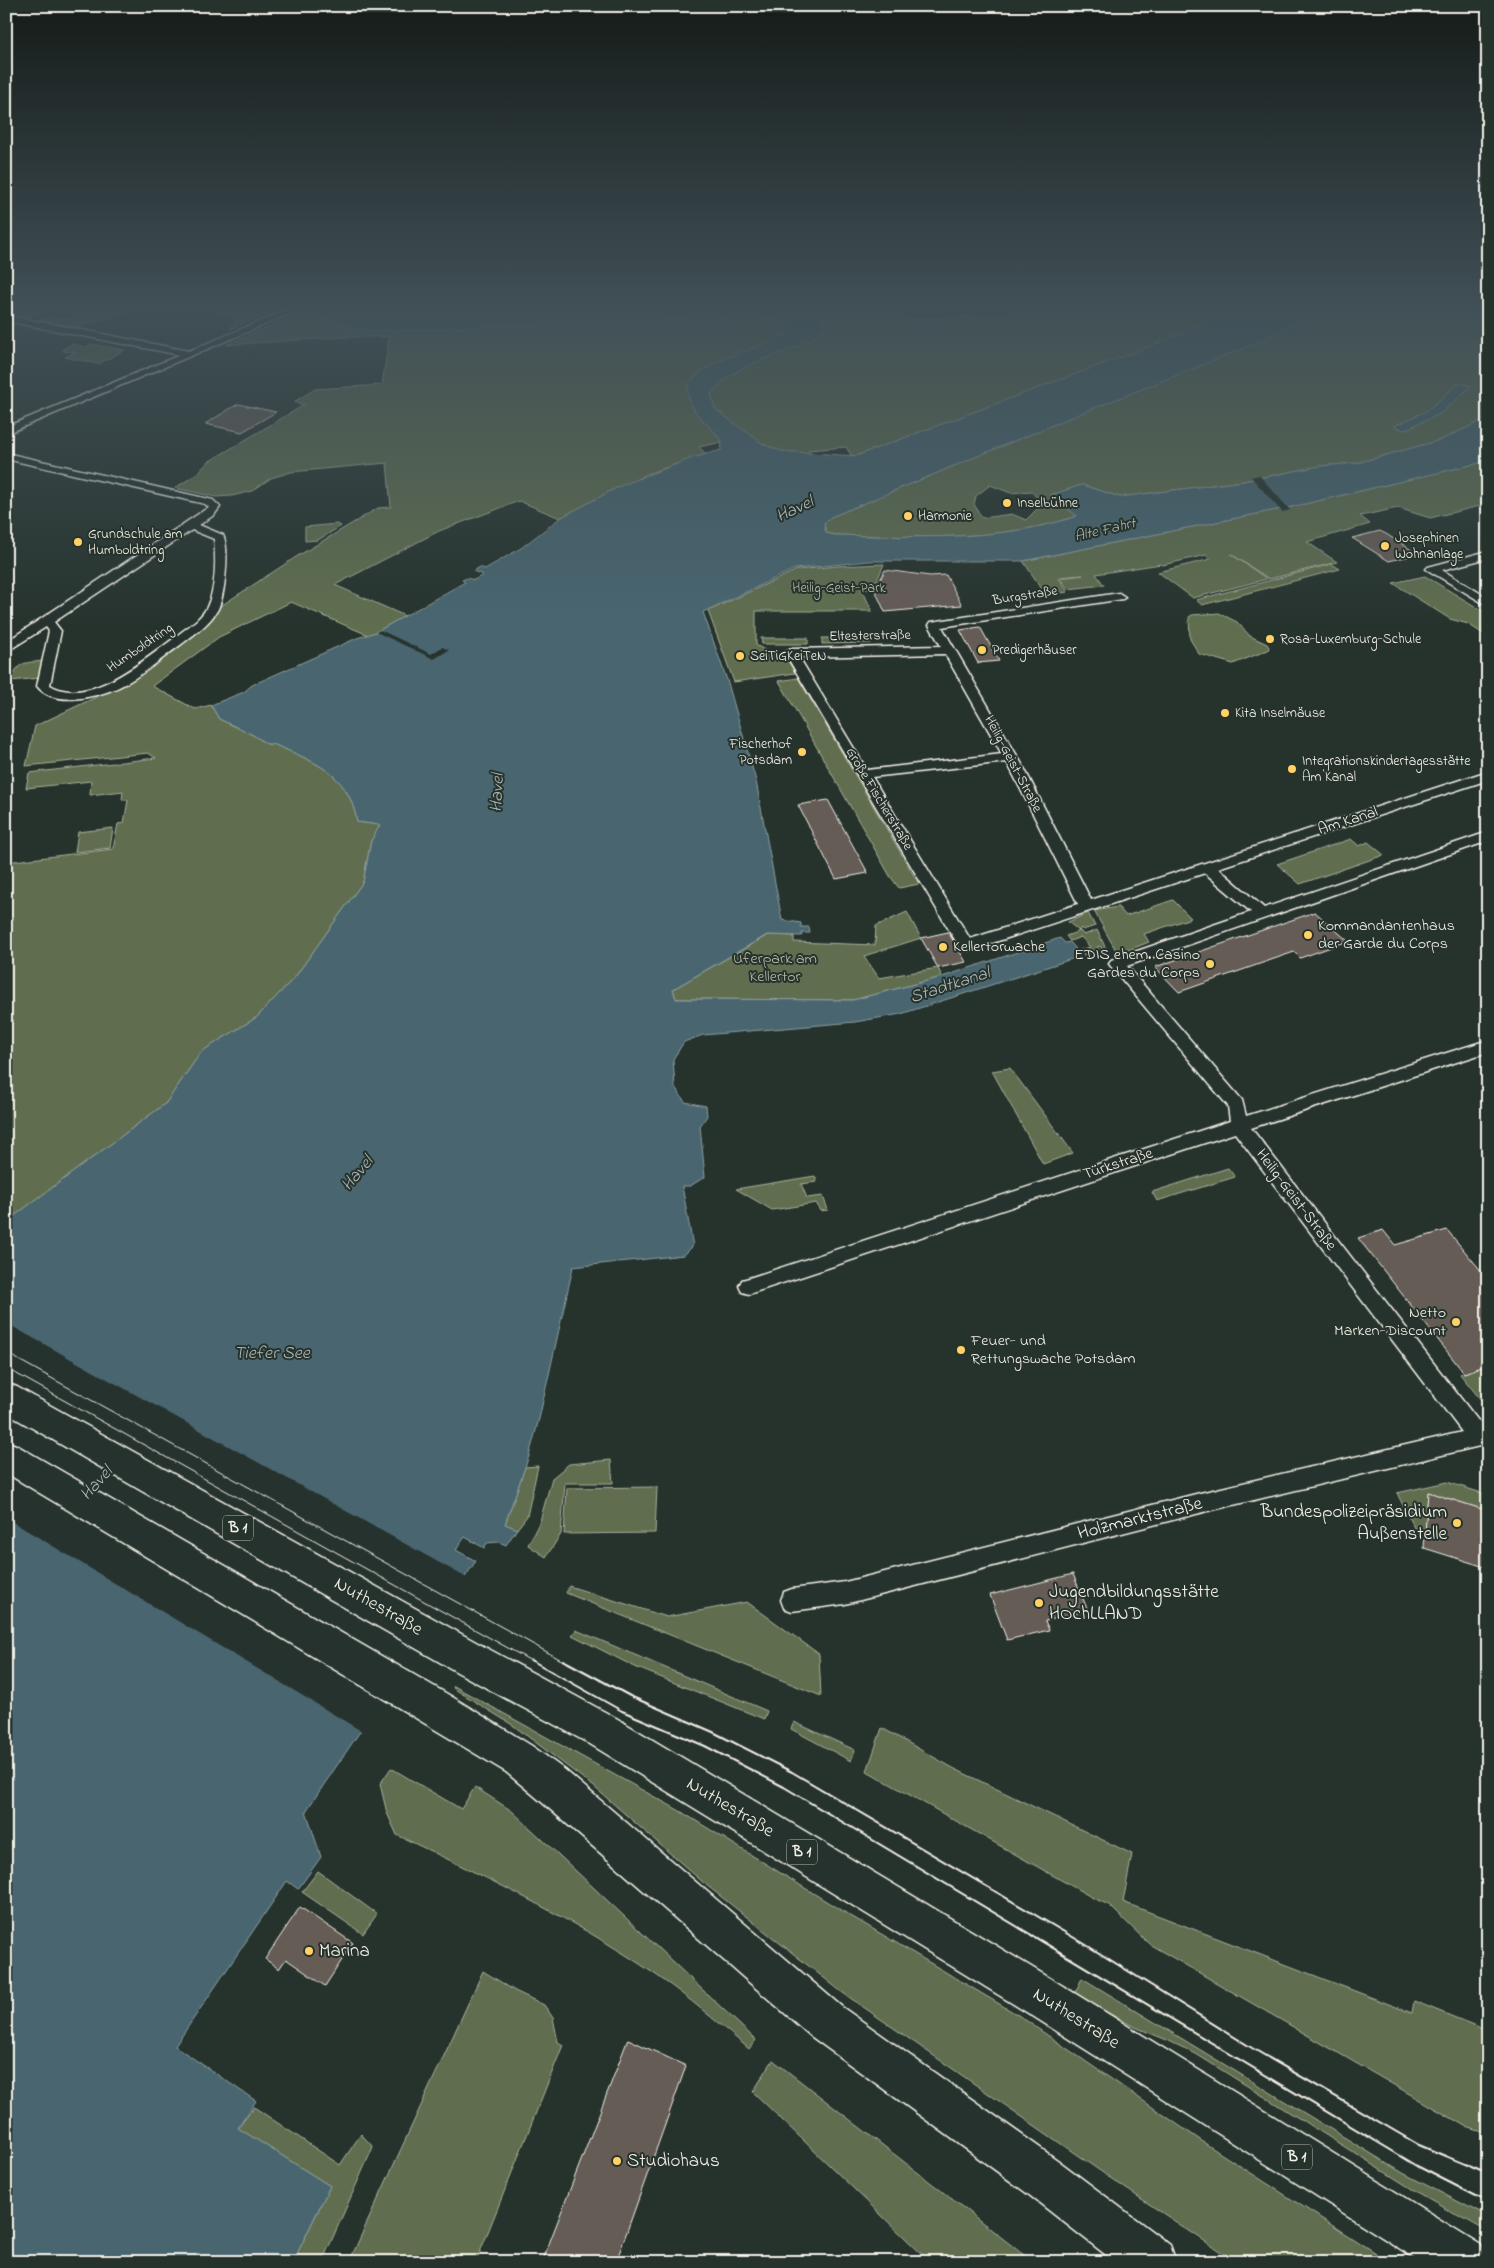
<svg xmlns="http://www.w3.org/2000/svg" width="1494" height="2268" font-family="'Indie Flower',sans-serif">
<rect width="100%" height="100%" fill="#26332d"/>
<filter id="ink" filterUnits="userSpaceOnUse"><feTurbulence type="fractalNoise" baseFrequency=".02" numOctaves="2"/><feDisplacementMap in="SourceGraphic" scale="10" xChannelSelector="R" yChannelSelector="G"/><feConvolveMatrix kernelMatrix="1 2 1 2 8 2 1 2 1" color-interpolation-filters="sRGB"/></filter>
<g filter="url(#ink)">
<!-- green -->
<g fill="#606e4f" stroke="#aab09c" fill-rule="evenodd">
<path d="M25,308H138L79,327L38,320C53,312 67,324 79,315L47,309L28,318L12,315Z"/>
<path d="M200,308H282L230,329L237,318L211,310Z"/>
<path d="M314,308H880L909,319L999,315L1010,313L1016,308H1234L1209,322L1151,346L856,456L851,455L846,447L808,450L811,454L721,450L722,442L699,447L706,454L647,474L560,518L519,501L439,531L335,585L405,616L376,632L368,635L291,602L219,637L152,686L195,709L211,705L219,719L253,735L267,744H273C314,762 349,772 357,822L381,825L371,841L363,882L295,977L257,1017L201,1052L166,1103L6,1222V862L113,849L118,824L124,823L128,800H122L123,791L90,795L91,781L26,788L29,773L156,758L148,753L26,766L35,726L113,689L213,611L296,557L378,508L391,507L387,463L291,472L271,478L252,491L232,496L216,497L175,488L197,474L208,462L304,405L294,402L315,389L382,385L389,337H347L226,345Z"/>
<path d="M1322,308H1488V414L1481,421L1441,440L1357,463L1320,466L1244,481L1120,497L1082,485L1051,495L1077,516C1002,542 914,537 835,535L826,533L824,524L831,517L1072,417L1259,342ZM990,485L1011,493L1031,491L1038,499V508L1026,520L1012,514L982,518L974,504L976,496Z"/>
<path d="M72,344L85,347L92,344L125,350L98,364L65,357L76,352L63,351V349Z"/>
<path d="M1488,461V504L1430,518L1398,508L1360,516L1370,524L1307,542L1337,562L1269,579L1231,554L1267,579L1193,598L1158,572L1211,559L1206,555L1163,565L1161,564L1096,574L1104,585L1068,589L1060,578L1083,575L1058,577L1068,592L1046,595L1023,561L1296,506Z"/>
<path d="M337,524L341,526L318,540L305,541V527Z"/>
<path d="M884,564L873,590L862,589L872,611H756V645L768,652L786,657L795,673L734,682L708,611L797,570L838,566Z"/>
<path d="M1332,564L1340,569L1202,605L1196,600Z"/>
<path d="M1425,576L1488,614V637L1468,624L1450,619L1393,583Z"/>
<path d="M1219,613L1237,622L1250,636L1267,644L1269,647L1268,650L1233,664L1199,654L1190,639L1189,617L1192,615Z"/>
<path d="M761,638H808V644H762Z"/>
<path d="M822,638H870L871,643L822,644Z"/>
<path d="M43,661L39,678L11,681C18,661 24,663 43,661Z"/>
<path d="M798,678L919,884L899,888L890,876L779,681Z"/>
<path d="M113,828L110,848L75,852L78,832Z"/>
<path d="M1351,839L1359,846L1368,842L1384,855L1300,884L1277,864Z"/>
<path d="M1173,900L1191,918L1144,934L1149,942L1118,954L1094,911L1118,907L1126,916Z"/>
<path d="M907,912L921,938L864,956L879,978L938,968L942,977L853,1000L676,999L673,989L768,935L794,936V942L875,945L876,926Z"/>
<path d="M1088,913L1095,926L1083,930L1081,928L1079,931L1068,922Z"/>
<path d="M1097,930L1109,955L1106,956L1100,946L1097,947L1099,950L1084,955L1080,950L1090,947L1081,937L1070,941L1066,936L1080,931L1084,935Z"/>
<path d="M1010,1068L1073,1153L1043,1164L992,1071Z"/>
<path d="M1228,1168L1235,1177L1157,1201L1152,1192Z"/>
<path d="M815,1176L817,1182L801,1184L807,1198L823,1196L828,1210L821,1211L816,1203L772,1210L736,1189Z"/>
<path d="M1488,1365V1398L1481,1400L1460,1374Z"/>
<path d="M611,1460L613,1483H565L561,1534L546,1557L528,1545L540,1521L552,1478L569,1464Z"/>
<path d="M538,1466L527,1516L517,1529L505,1524L525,1467Z"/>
<path d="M1447,1482L1488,1495V1511L1428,1492L1425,1536L1420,1540L1397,1493Z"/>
<path d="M657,1487L655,1533L564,1534L567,1488Z"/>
<path d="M569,1586L667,1617L747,1602L819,1654L821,1696L566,1593Z"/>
<path d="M576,1630L767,1711L764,1719L635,1667L572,1635Z"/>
<path d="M454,1686L680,1811L834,1906L1018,2015L1209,2146L1389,2262H1236L1119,2184L843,1993L705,1884L593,1786L514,1726L453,1688Z"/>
<path d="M794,1722L855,1750L851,1761L791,1729Z"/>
<path d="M882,1728L953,1768L1132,1854L1123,1902L1412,2013L1414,2001L1488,2031V2133L1465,2126L1149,1944L1109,1905L1093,1898L867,1771Z"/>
<path d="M391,1768L461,1809L475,1787L512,1811L756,2040L749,2049C724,2028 699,2006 673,1987C588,1925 491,1880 397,1835L387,1813L380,1784Z"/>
<path d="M318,1871L377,1914L363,1934L302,1892Z"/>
<path d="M483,1971L515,1991L544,2005L553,2018L558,2042L563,2045L476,2262H349Z"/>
<path d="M1082,1978L1403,2173L1488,2217V2232L1412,2189L1196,2054L1167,2040L1135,2027L1074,1995Z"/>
<path d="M773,2060L1033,2262H930L753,2092Z"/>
<path d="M254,2107L340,2165L361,2134L373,2147L322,2262H293L330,2186L238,2128Z"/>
</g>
<!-- water -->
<g fill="#49666f" stroke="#8d9e9f">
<path d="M297,308H350L387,317L507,314L624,308H787L816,313L825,322V328C793,360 743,353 711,394L715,409L763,444L781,451L856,456L1151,346L1209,322L1234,308H1322L1259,342L1072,417L831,517L824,524L826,533L835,535C913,537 1002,542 1077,516L1050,495L1082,485L1120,497L1244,481L1320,466L1357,463L1441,440L1481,421L1488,414V461L1296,506L1023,561H869L795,569L703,612L728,683L756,781L782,920L801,923V927H809L810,933H802V936L767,935L673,989L676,999L853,1000L942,977L1060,938L1065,943L1070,942L1076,949L1072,951L1078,957L901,1014L855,1022L703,1035L684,1042L673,1059L675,1087L685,1102L706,1106L707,1116L700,1126L705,1177L690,1186H682L693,1246L684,1255L573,1267L539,1419L529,1456L505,1524L517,1529L506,1545L499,1542L487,1543L484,1548L465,1537L456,1550L476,1561L306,1811L321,1857L298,1889L287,1881L175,2046L256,2101L238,2128L330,2186L293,2262H6V1222L166,1103L201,1052L257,1017L295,977L363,882L371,841L380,825L357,822C349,772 314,762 273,744H267L253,735L219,719L211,705L244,692L252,685L357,638L376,632L465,582L462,580L467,578L474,580L483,575L473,571L480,567L485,569L521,548L560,518L620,486L692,458L721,450L722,442C708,420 686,414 688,385C692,380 697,375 702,371C729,352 764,349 792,331L788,324L770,318L579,322L401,331L364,330L340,325Z"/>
<path d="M1459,383L1471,386L1440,414L1404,430L1394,426L1428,410Z"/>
</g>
<!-- pier -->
<g fill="#26332d">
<path d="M1259,475L1290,510L1282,512L1251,477Z"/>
<path d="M380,630L431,654L442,647L449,650L434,659L376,632Z"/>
<path d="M6,1323L467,1578L363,1732L6,1518Z"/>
</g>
<!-- building -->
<g fill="#665b56" stroke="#f4f1e8">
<path d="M238,404L276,412L242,432L205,424Z"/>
<path d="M1380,531L1386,534L1418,554L1389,561L1352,538Z"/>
<path d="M885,570L930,576L946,575L962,605L885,612L875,590Z"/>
<path d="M980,627L999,661L978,663L960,630Z"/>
<path d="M828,800L868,873L836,879L798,805Z"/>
<path d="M1315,912L1348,941L1300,958L1294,952L1179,992L1155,967Z"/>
<path d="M948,932L966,962L938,968L921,938Z"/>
<path d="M1383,1230L1395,1245L1447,1230L1488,1279V1365L1464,1373L1358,1238Z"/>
<path d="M1428,1492L1488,1511V1568L1424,1548Z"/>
<path d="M1073,1574L1088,1611L1045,1621L1049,1630L1007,1640L990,1595Z"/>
<path d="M300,1907L353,1943L325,1986L286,1959L279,1969L265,1959Z"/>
<path d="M628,2039L686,2066L616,2262H542Z"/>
</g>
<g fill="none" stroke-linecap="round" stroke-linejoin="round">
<!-- minor casing -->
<g stroke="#f4f1e8" stroke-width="3">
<g id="minor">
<path d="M292,308H304L6,434V427L180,355L6,321V315L189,351Z"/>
<path d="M6,453L213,500L220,507L214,515L199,525L223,535C230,549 225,595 218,609C210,624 192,636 179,646C160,660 141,676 119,687C98,697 54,708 37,686L49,631L46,627L6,652V642L209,507L205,504L6,459ZM192,530L214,539C216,560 216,588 207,607C201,620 183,630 173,639C143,661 88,708 50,685L61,631L54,622Z"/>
<path d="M1488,551V558L1442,570L1488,598V606L1426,569L1428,567Z"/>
<path d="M1119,593L1125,597L1123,599L942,627L1023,766L1091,900L1488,771V780L1218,868L1264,908L1488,832V841L1127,966L1242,1100L1246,1116L1488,1040V1052L1251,1128L1483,1427L1488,1426V1444L1200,1513L845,1604L792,1611L784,1608L781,1600L784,1592L792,1589L845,1582L1200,1493L1462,1432L1235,1133L749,1294L742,1292L739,1286L742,1280L749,1278L1230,1121L1228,1106L1109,964L1111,960L1251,912L1205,873L971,950H961L785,653L791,649L941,646L929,625L931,622ZM945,654L1002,754L867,770L799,657ZM1007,762L1078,904L970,939L872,777Z"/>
</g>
</g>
<!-- trunk casing -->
<g stroke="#f4f1e8" stroke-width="3">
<g id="trunk">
<path d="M6,1383L17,1387L483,1646L616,1718L1058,1983L1481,2245L1487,2262H1421L1028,2013L590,1744L457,1672L6,1413Z"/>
<path d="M6,1441L18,1446L449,1695L532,1746L565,1770L842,2007L1060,2162L1170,2245L1176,2262H1115L1028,2194L812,2037L537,1798L506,1772L6,1473Z"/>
</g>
</g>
<!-- minor -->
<use href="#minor" fill="#26332d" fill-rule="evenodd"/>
<!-- trunk -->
<use href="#trunk" fill="#26332d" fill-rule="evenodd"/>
<!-- tram-far1 -->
<g stroke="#f4f1e8" stroke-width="1">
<path d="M6,1353L565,1662"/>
<path d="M6,1368L533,1662"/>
</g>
<!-- tram -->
<g stroke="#f4f1e8" stroke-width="2">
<path d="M531,1660L622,1711L705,1746L784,1787L1419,2167L1488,2202"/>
<path d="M563,1660L630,1696L713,1732L792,1772L1083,1943L1252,2048L1419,2145L1488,2174"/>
</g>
</g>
</g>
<!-- sky -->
<linearGradient id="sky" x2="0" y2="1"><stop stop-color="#151c19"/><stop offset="0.49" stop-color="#415057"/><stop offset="1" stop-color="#415057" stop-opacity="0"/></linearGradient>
<rect width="1494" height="626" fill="url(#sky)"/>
<!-- markers -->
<g fill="#ffd166" stroke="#26332d" stroke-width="2">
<circle cx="1007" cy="503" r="5"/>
<circle cx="908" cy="516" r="5"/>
<circle cx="78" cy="542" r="5"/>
<circle cx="1385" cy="546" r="5"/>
<circle cx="1270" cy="639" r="5"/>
<circle cx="982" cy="650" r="5"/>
<circle cx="740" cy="656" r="5"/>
<circle cx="1225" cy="713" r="5"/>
<circle cx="802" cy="752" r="5"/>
<circle cx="1292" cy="769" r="5"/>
<circle cx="1308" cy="935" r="5"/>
<circle cx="943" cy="947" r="5"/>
<circle cx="1210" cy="964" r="5"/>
<circle cx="1456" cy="1322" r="5"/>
<circle cx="961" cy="1350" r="5"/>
<circle cx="1457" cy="1523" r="5"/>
<circle cx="1039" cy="1603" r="5"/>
<circle cx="309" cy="1951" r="5"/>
<circle cx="617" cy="2161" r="5"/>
</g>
<g text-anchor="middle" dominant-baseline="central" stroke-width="4" stroke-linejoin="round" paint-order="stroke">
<!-- far-poi labels -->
<g font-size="14" fill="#f4f1e8" stroke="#26332d" text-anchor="start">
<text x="1017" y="503">Inselbühne</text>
<text x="918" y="516">Harmonie</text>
<text x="88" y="534">Grundschule am<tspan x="88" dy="16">Humboldtring</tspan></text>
<text x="1395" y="538">Josephinen<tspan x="1395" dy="16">Wohnanlage</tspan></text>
<text x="1280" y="639">Rosa-Luxemburg-Schule</text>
<text x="992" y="650">Predigerhäuser</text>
<text x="750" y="656">SeiTiGKeiTeN</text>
<text x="1235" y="713">Kita Inselmäuse</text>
<text x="792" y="744" text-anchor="end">Fischerhof<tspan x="792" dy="16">Potsdam</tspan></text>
<text x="1302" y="761">Integrationskindertagesstätte<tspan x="1302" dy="16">Am Kanal</tspan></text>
</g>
<!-- far-park labels -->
<g font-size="14" fill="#b9bdab" stroke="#26332d">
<text x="839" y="588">Heilig-Geist-Park</text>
</g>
<!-- far-street labels -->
<g font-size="14" fill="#f4f1e8" stroke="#26332d">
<text transform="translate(1025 596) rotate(-9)">Burgstraße</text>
<text transform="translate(870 636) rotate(-1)">Eltesterstraße</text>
<text transform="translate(140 648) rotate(-34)">Humboldtring</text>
<text transform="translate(1013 764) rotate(62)">Heilig-Geist-Straße</text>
<text transform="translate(879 799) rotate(59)">Große Fischerstraße</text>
</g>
<!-- far-water labels -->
<g font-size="15" font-style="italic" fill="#b0b9b8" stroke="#26332d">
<text transform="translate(1105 530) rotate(-13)">Alte Fahrt</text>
</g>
<!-- shield labels -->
<g fill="#26332d" stroke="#b6b8b0" stroke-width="1">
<rect x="223" y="1515.5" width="30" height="25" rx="4"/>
<rect x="787" y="1839.5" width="30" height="25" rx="4"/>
<rect x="1282" y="2144.5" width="30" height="25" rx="4"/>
</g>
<g font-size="15" font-weight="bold" fill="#f4f1e8">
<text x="238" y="1528">B 1</text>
<text x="802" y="1852">B 1</text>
<text x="1297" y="2157">B 1</text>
</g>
<!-- street labels -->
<g font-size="16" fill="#f4f1e8" stroke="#26332d">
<text transform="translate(1348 821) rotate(-18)">Am Kanal</text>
<text transform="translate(1118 1164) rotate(-18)">Türkstraße</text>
<text transform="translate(1296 1200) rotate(53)">Heilig-Geist-Straße</text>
</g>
<!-- poi labels -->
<g font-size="16" fill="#f4f1e8" stroke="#26332d" text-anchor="start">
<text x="1318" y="926">Kommandantenhaus<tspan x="1318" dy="18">der Garde du Corps</tspan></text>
<text x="953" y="947">Kellertorwache</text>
<text x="1200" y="955" text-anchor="end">EDIS ehem. Casino<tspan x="1200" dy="18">Gardes du Corps</tspan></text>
<text x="1446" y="1313" text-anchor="end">Netto<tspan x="1446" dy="18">Marken-Discount</tspan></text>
<text x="971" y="1341">Feuer- und<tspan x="971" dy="18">Rettungswache Potsdam</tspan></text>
</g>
<!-- park labels -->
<g font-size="16" fill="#b9bdab" stroke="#26332d">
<text x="775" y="959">Uferpark am<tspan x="775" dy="18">Kellertor</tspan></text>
</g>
<!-- water labels -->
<g font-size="18" font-style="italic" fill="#b0b9b8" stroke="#26332d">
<text transform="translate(795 510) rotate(-25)">Havel</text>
<text transform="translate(498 793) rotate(-87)">Havel</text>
<text transform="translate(950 986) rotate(-18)">Stadtkanal</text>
<text transform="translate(358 1174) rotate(-50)">Havel</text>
<text x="272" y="1354">Tiefer See</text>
<text transform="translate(97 1484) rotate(-48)">Havel</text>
</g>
<!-- near-poi labels -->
<g font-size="19" fill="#f4f1e8" stroke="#26332d" text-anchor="start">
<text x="1447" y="1512" text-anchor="end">Bundespolizeipräsidium<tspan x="1447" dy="22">Außenstelle</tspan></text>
<text x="1049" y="1592">Jugendbildungsstätte<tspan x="1049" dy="22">HOchLLAND</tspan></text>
<text x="319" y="1951">Marina</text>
<text x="627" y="2161">Studiohaus</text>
</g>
<!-- near-street labels -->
<g font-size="19" fill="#f4f1e8" stroke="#26332d">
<text transform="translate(1140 1519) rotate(-14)">Holzmarktstraße</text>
<text transform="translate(378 1607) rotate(30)">Nuthestraße</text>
<text transform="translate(730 1808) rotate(31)">Nuthestraße</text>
<text transform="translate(1076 2019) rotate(32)">Nuthestraße</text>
</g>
</g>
<!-- margin -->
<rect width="1494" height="2268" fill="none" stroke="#26332d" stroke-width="25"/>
<rect x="12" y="12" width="1469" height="2243" fill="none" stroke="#f4f1e8" stroke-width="2" filter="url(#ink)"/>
</svg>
